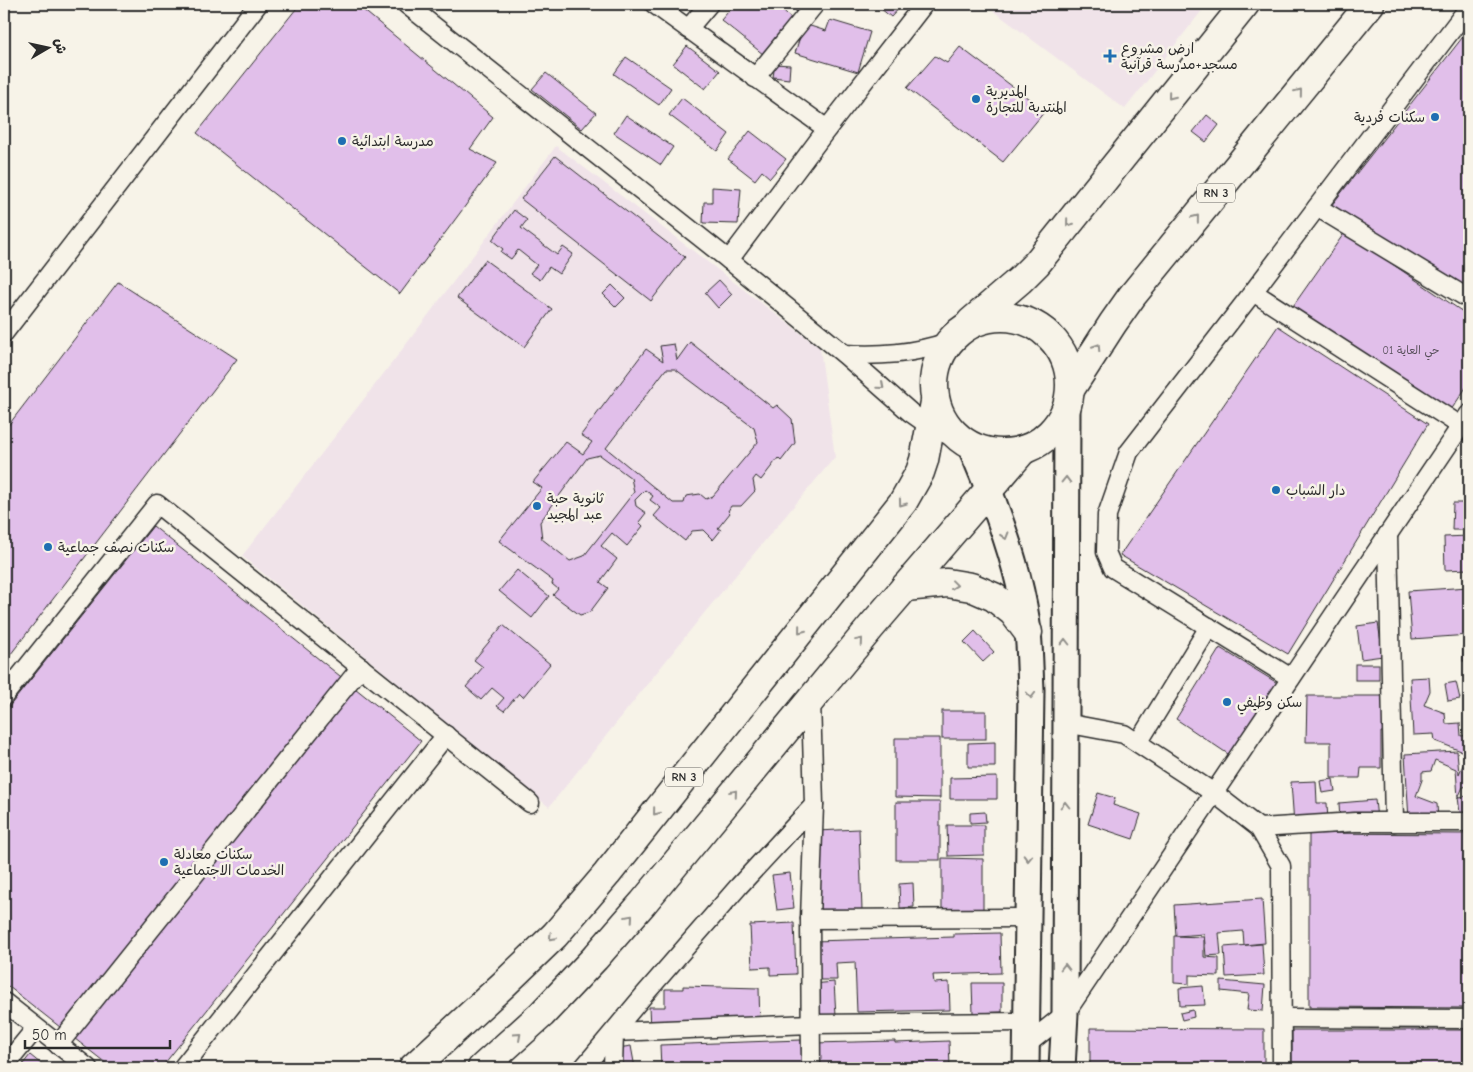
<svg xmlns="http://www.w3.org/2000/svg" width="1473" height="1072" font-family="'Comic Neue','Playpen Sans Arabic',sans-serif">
<rect width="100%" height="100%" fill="#f7f3e8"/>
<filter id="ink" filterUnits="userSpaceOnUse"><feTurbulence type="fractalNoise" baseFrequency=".02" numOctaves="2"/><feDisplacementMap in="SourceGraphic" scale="10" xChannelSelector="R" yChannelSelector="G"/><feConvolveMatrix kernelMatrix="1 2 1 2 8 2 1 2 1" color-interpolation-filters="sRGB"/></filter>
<g filter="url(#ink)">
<!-- built -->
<g fill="#f0e3e9">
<path d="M984,4H1207L1125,109Z"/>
<path d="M556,146L820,348L835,457L705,612L549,807L242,556L395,359Z"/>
</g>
<!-- building -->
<g fill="#e1bfea" stroke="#2b2b2b" fill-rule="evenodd">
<path d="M300,4H356L493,117L470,149L497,163L400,294L197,133Z"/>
<path d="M735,4H774L792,19L769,59L721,20Z"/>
<path d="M875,4H903L891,17Z"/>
<path d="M830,20L870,32L858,72L795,53L804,24L826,31Z"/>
<path d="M1469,29V290L1331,206Z"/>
<path d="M687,46L720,71L705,89L673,64Z"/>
<path d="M960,47L1045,111L1003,162L907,88L935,56L947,63Z"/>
<path d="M626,57L671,88L659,105L614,74Z"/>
<path d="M775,64L790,65L789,79L773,77Z"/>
<path d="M546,73L596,113L582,129L532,89Z"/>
<path d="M682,98L729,134L717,151L669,115Z"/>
<path d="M626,115L673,147L661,165L614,133Z"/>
<path d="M1207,115L1219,125L1206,142L1193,132Z"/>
<path d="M750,131L786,159L770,178L762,171L755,180L728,159Z"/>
<path d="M555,156L685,257L651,301L521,199Z"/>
<path d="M712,187L741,189L738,224L703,223L704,202H712Z"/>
<path d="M514,210L527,220L521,228L557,255L563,247L573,254L559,274L549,267L540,280L530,273L537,265L518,250L511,259L501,252L503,249L492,240Z"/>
<path d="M1345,232L1469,316V383L1449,413L1291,309Z"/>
<path d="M485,260L552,309L524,347L457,298Z"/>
<path d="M719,280L732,294L718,308L705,293Z"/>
<path d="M118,282L237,359L4,663V431Z"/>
<path d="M612,285L625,298L616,307L603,294Z"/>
<path d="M1278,326L1428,424L1288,654L1120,555Z"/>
<path d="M690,342L773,408L777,405L792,419L795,443L781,461L778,458L761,480L756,476L753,480L755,491L741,506H731L728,511L730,513L718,528L721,530L713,540L703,530L692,531L685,541L654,516L661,508L650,500L653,496L645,490L635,500L636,506L646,513L639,522L643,526L627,546L612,533L601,546L617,559L600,582L608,588L590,612L580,615L553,595L558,589L552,584L553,581L499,541L542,488L533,482L566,442L583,454L592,442L581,435L646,349L663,361L660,346L674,344L677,360ZM666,369H675L754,428L758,442L713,496L706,499L700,494L686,496L684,503H673L606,448ZM600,455L631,478L634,492L584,556L570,561L542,539L540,522L587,458Z"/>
<path d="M1469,475V530H1452L1453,503H1468Z"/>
<path d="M153,526L421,741L161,1068H112L4,983V713Z"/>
<path d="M1469,536V569L1445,570L1444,537Z"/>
<path d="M517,570L549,596L532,618L499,591Z"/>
<path d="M1469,587V635L1412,639L1408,591Z"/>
<path d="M1378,623L1383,656L1361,659L1357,626Z"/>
<path d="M503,625L550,664L523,697L519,693L504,711L497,706L504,698L492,688L481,700L466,687L483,667L474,660Z"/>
<path d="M975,631L994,652L983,662L964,642Z"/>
<rect x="1463" y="647" width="6" height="14"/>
<path d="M1220,648L1279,684L1231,756L1176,719Z"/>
<rect x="1355" y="664" width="24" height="16"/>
<path d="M1429,677L1430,691L1424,705L1445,713L1446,724L1460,723L1461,736L1469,735V754L1435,741L1434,734L1413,735L1410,678Z"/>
<path d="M1456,682L1460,699L1448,701L1445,684Z"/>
<path d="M1307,696H1386V732H1381V768H1361L1360,778H1331V742H1306Z"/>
<rect x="942" y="711" width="44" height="28"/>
<path d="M895,738H940V798L895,797Z"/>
<path d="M995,742V767H968V743Z"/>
<path d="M1457,751L1459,774L1463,765L1469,764V786L1463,787L1458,798L1456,769L1435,760L1431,771L1422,772V780L1416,796L1437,804L1438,819L1409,820L1405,754Z"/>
<path d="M997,777V799H950V778Z"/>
<path d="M1333,779L1335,791L1322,793L1320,781Z"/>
<path d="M1316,781L1317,803H1327L1328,822L1294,824L1291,782Z"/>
<path d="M1098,793L1115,798L1113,805L1141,814L1133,839L1088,824Z"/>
<path d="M1469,796V820L1461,821L1458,797Z"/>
<path d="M1375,800L1377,819L1340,822L1339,803Z"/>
<rect x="896" y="802" width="44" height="58"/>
<path d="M985,812L986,822L970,823V813Z"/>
<path d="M947,825H984V855L948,856Z"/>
<path d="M859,829L862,910L815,914L817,831Z"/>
<path d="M1309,833L1469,834V1008L1309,1007Z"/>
<path d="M942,858L983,859V914H942Z"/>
<path d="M790,873L794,908L777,910L772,875Z"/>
<path d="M913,883L914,907L900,908L899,884Z"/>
<path d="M1262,899L1265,943L1244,945L1243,931L1219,933L1221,955L1206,956L1204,934L1176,936L1174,905Z"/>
<path d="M794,923L796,974L770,975V967L752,968L750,925Z"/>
<path d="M1000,933L1001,973L933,975L934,983L949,982L950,1010L857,1012L855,962L836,963L837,980H814L813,941L954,937V934Z"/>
<path d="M1174,936L1204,937V957L1219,958V976L1189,975V984L1174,983Z"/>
<path d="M1262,944L1264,975L1226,977L1224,947Z"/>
<path d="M1221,981L1265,985L1263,1011L1247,1010L1249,994L1221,991Z"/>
<path d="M834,982L836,1016L816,1018L813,984Z"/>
<path d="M972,983H1002V1012L973,1013Z"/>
<path d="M683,986L759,988L760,1027H650L649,1007H665V989H683Z"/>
<path d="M1203,986L1205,1005L1180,1006L1179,988Z"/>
<path d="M1193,1010L1194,1017L1182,1020L1180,1013Z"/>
<path d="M1090,1028L1264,1029V1068H1090Z"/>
<rect x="1292" y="1030" width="171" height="38"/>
<path d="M801,1040L802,1068H661L660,1045Z"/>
<path d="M895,1041V1043L949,1041L950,1068H817L814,1043Z"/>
<path d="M631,1046L635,1068H622L618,1048Z"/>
<path d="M30,1055L46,1068H20Z"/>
</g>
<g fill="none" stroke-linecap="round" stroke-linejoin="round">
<!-- minor casing -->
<g stroke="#2b2b2b" stroke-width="21">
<g id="minor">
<path d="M406,4L729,260L844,354L911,413L931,427L964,442"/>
<path d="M654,4L827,129"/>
<path d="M688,29L709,4"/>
<path d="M755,78L815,4"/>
<path d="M1317,207L1469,299"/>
<path d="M729,260L827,129L924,4"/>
<path d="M1253,292L1461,426"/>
<path d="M4,333L258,4"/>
<path d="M844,354C880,356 913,354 948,342"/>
<path d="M1388,534L1394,822"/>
<path d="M1291,678L1113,568L1106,552L1107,515L1129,452L1253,292L1317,207L1469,7"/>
<path d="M4,696L157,504L530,803"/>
<path d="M1065,723L1124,734L1214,793L1259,828L1281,866L1282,1068"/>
<path d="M1138,743L1209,627"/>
<path d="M1259,828L1355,822H1469"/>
<path d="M810,919L1027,918"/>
<path d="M4,1002L88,1068"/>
<path d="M1282,1018L1469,1019"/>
<path d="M58,1045L361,667"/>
<path d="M1025,1046L1065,1014L1469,414"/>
<path d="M4,1067L36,1028"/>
<path d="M182,1068L446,735"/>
<path d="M583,1068L644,995L739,886L814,805L811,700"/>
<path d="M613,1068L614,1032L811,1024L1026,1022"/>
<path d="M811,1068L810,919L814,805"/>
</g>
</g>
<!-- secondary casing -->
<g stroke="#2b2b2b" stroke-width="29">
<g id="secondary">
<path d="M970,445C995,502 1021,570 1028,632C1030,651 1030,671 1031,690L1026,1068"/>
<path d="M1062,1068L1065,1014L1067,408"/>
</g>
</g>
<!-- primary casing -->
<g stroke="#2b2b2b" stroke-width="31">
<g id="primary">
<circle cx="1002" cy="385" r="68"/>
<path d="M971,322L1020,280L1037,263L1245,4"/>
<path d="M1071,388L1113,323L1132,296L1370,4"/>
<path d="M905,587L947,583L971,587L994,597L1013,612L1028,632"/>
<path d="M413,1068L503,985L555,935L607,874L903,502L920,472L924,460L935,402"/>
<path d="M482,1068L542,1014L595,958L643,903L871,627L1023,450"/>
</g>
</g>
<!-- minor -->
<use href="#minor" stroke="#f7f3e8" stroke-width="18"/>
<!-- secondary -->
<use href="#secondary" stroke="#f7f3e8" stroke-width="25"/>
<!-- primary -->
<use href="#primary" stroke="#f7f3e8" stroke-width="28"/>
</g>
<!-- one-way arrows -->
<defs><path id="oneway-chevron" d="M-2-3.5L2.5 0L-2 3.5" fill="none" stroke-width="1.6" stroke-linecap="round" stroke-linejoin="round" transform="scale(1.25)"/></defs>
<g stroke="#918f8a">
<use href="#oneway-chevron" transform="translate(1299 92) rotate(-51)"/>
<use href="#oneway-chevron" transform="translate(1171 96) rotate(129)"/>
<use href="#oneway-chevron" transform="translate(1196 218) rotate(-51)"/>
<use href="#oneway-chevron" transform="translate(1069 223) rotate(129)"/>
<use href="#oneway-chevron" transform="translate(1097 347) rotate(-57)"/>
<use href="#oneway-chevron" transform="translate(881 386) rotate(41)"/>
<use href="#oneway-chevron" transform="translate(1066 480) rotate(-89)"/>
<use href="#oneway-chevron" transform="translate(902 503) rotate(126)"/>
<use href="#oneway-chevron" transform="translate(1005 536) rotate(73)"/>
<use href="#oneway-chevron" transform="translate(954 585) rotate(7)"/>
<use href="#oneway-chevron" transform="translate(801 630) rotate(129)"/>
<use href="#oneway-chevron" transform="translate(860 641) rotate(-50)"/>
<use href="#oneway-chevron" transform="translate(1065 642) rotate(-90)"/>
<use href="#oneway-chevron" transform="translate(1031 695) rotate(90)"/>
<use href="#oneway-chevron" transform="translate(734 793) rotate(-50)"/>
<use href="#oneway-chevron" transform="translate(1065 805) rotate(-90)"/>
<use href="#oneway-chevron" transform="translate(656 812) rotate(129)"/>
<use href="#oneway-chevron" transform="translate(1028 858) rotate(91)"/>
<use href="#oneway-chevron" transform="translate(630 918) rotate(-49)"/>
<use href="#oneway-chevron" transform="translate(552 937) rotate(134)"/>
<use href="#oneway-chevron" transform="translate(1065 967) rotate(-90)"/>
<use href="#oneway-chevron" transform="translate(518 1036) rotate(-42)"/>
</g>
</g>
<!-- markers -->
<g fill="#1f6fb2" stroke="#f7f3e8" stroke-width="2">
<path d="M1107.5 48.5h5v5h5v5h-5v5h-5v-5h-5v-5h5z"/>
<circle cx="976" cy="99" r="5"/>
<circle cx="1435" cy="117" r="5"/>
<circle cx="342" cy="141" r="5"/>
<circle cx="1276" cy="490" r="5"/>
<circle cx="537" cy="506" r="5"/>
<circle cx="48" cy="547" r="5"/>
<circle cx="1227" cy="702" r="5"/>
<circle cx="164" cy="862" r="5"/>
</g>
<g text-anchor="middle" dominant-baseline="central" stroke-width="5" stroke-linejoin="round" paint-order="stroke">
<!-- number labels -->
<g font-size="11" fill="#58505b">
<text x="1411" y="350">حي العاية 01</text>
</g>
<!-- shield labels -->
<g fill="#f7f3e8" stroke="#686764" stroke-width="1">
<rect x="1197" y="183.5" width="38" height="19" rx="4"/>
<rect x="665" y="767.5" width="38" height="19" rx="4"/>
</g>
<g font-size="12" font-weight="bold" fill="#2b2b2b">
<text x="1216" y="193">RN 3</text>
<text x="684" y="777">RN 3</text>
</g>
<!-- poi labels -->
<g font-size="14" fill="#2b2b2b" stroke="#f7f3e8" text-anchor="start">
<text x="1121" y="48">ارض مشروع<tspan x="1121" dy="16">مسجد+مدرسة قرآنية</tspan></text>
<text x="986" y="91">المديرية<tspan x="986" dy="16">المنتدبة للتجارة</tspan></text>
<text x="1425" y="117" text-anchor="end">سكنات فردية</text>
<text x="352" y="141">مدرسة ابتدائية</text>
<text x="1286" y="490">دار الشباب</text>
<text x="547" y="498">ثانوية حبة<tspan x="547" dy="16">عبد المجيد</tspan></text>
<text x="58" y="547">سكنات نصف جماعية</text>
<text x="1237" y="702">سكن وظيفي</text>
<text x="174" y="854">سكنات معادلة<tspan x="174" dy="16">الخدمات الاجتماعية</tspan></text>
</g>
</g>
<!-- margin -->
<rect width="1473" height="1072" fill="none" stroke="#f7f3e8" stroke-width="20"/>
<rect x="10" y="10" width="1453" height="1052" fill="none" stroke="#2b2b2b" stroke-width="2" filter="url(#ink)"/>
<!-- north arrow -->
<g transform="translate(48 48) rotate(81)" stroke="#f7f3e8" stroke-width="4" paint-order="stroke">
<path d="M0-4L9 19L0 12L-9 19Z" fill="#2b2b2b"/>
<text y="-8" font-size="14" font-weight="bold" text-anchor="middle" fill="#2b2b2b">ش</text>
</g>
<!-- scale -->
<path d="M25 1040v8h145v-8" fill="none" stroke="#2b2b2b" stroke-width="2.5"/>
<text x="32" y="1040" font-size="15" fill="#2b2b2b" stroke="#f7f3e8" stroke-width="4" paint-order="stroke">50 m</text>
</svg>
